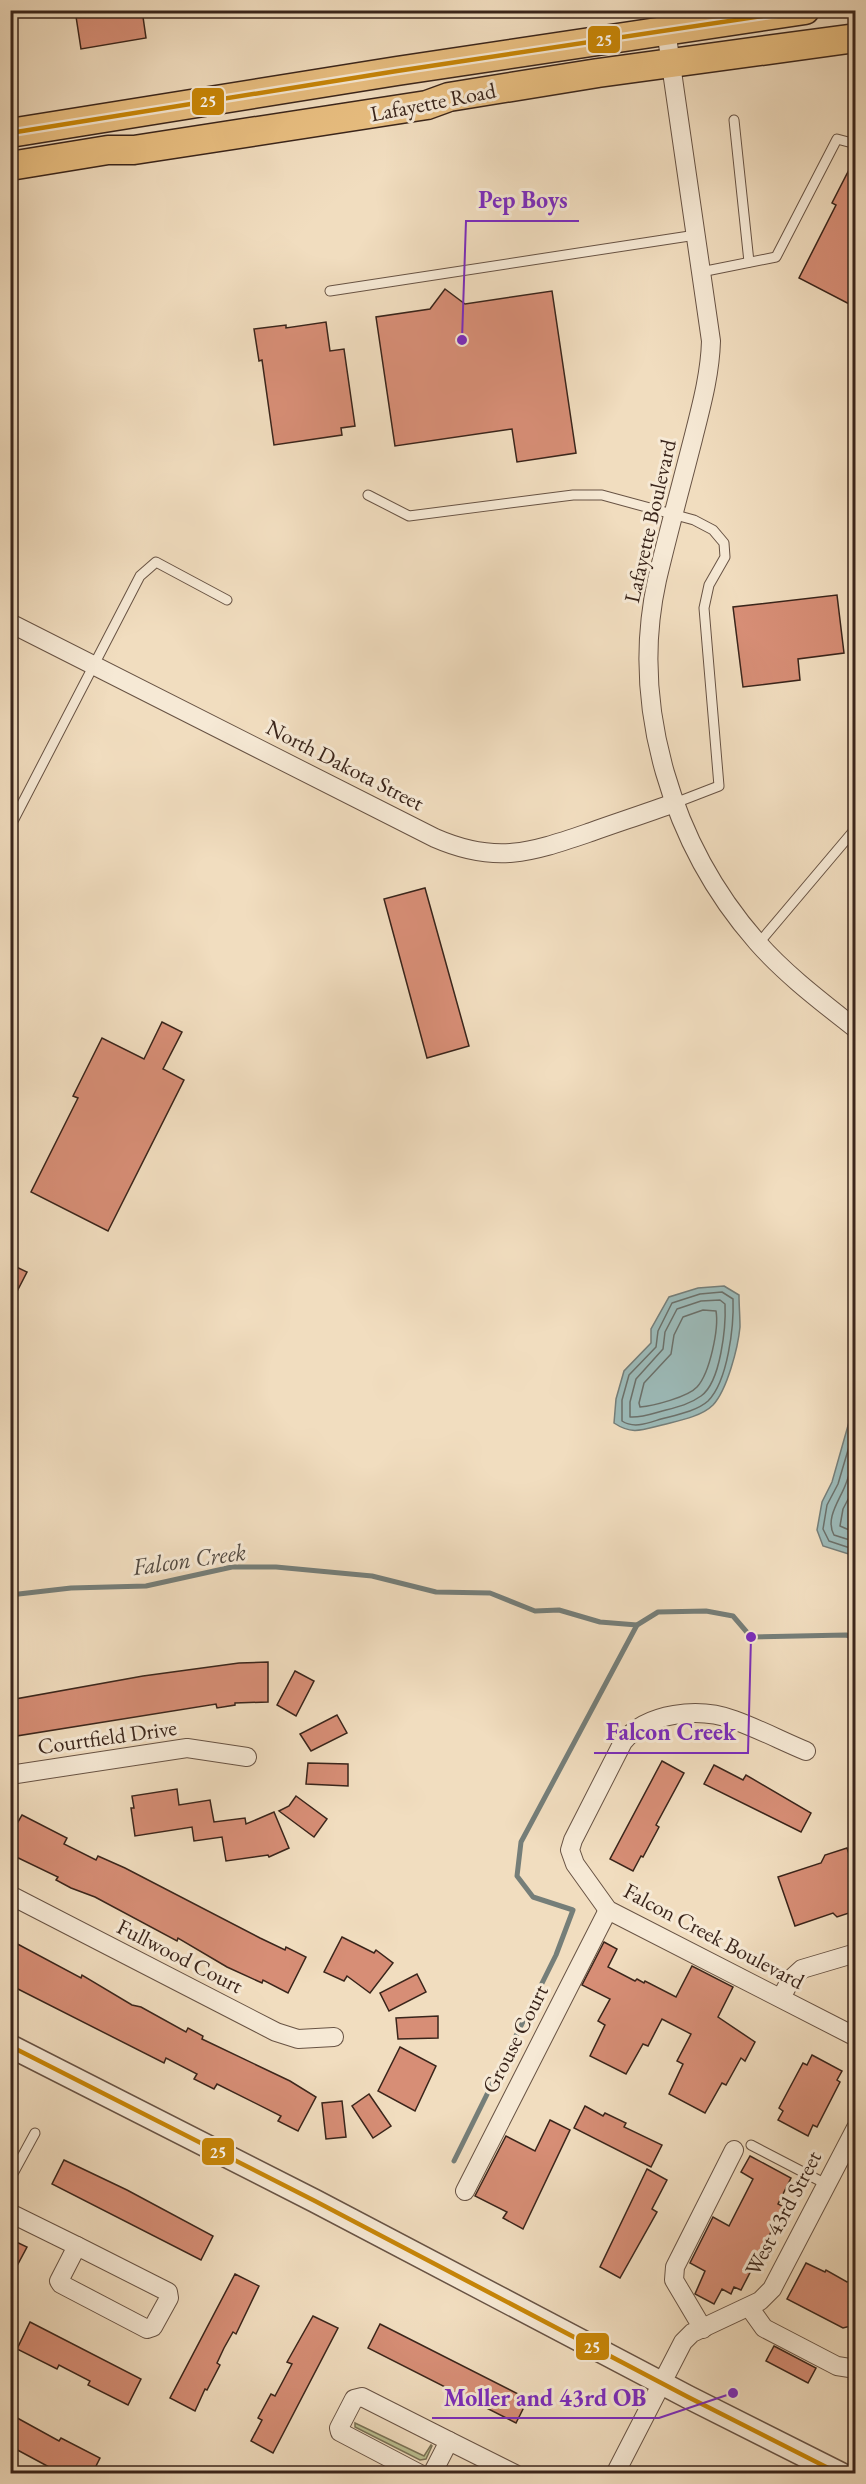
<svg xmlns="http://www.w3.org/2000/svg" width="866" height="2484" font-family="'EB Garamond',serif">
<rect width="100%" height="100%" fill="#f1ddbf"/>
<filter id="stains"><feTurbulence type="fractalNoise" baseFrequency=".00333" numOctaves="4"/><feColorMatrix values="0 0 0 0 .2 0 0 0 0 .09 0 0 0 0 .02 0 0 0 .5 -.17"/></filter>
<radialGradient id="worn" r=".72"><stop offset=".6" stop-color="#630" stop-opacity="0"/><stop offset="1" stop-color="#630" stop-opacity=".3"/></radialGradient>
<!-- green -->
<path fill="#bbc091" stroke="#7a7256" stroke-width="1.5" d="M355,2423L424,2456L431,2445L432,2446L426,2459L420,2460L355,2427Z"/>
<!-- water -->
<g fill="#9cbab8" stroke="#757e79" stroke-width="1.5">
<path d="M724,1286L739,1295C739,1305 740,1317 740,1327C738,1348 727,1390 713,1405C701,1417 677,1421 662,1425C642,1430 632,1435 614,1423L616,1399L624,1371L651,1343V1329L669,1297L698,1288Z"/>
<path d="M855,1401V1556L823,1546L817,1530L822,1502L832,1482Z"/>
</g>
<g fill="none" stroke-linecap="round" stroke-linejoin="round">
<!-- shore -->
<g stroke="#6b706a" stroke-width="1.5">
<path d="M722,1292L733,1299C734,1326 728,1381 708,1401C697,1411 676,1415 661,1419C648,1423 634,1429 622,1421V1400L629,1375L656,1347L658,1331L672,1303L700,1294Z"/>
<path d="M720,1300L725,1304C726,1326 721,1382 701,1396C690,1404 678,1407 666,1410C654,1413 642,1418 630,1417V1402L636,1379L663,1349L665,1332L677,1309L701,1301Z"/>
<path d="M703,1310L716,1311C719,1328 710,1373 697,1387C688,1397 653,1406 640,1407L639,1403L644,1383L671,1354L674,1335L683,1317Z"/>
<path d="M856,1423L838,1484L827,1505L823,1529L829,1541L856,1550"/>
<path d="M856,1454C852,1465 849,1476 845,1486C839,1501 825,1519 834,1535L856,1542"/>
<path d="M856,1484L843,1509L840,1526L856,1533"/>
</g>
<!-- stream -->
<g stroke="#757e79" stroke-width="5">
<path d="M10,1595L71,1588L146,1586L232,1567H276L372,1576L436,1592L490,1593L535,1611L559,1610L600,1622L637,1625L658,1612L706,1611L733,1616L751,1637L846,1635L856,1638"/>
<path d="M454,2161L556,1955L573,1910L533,1897L517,1876L521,1842L637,1625"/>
</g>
</g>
<!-- building -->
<g fill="#d78e76" stroke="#3a251b" stroke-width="1.5">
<path d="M75,10H142L146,38L81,49Z"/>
<path d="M855,158V307L799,278L836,205L832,203Z"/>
<path d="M445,289L465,304L552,291L576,453L517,462L512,429L395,446L376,317L430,309Z"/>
<path d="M326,322L330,351L344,349L355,426L341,428L342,435L274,445L262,360L259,361L254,329L286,325V328Z"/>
<path d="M837,595L844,653L798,659L800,680L743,687L733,607Z"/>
<path d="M425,888L469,1046L427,1058L384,899Z"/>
<path d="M162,1022L182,1032L163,1069L184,1080L108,1231L31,1192L78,1098L73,1096L102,1038L144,1059Z"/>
<path d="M10,1264L27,1272L10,1305Z"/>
<path d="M268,1662V1702L235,1703V1705L217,1708L216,1704L10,1737V1700L143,1676L239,1663Z"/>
<path d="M295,1671L314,1681L296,1716L277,1705Z"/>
<path d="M337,1715L347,1733L311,1751L300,1734Z"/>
<path d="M662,1761L684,1773L656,1825L659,1827L643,1857L641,1856L633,1871L610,1859Z"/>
<path d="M308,1763L348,1764V1786L306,1784Z"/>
<path d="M714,1765L743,1780L746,1775L811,1813L801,1832L704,1784Z"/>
<path d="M177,1789L179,1805L210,1800L214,1822L245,1818L246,1824L274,1812L289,1848L269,1857L268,1855L226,1861L222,1837L194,1841L192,1827L135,1836L131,1808H134L132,1796Z"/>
<path d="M296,1796L327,1819L314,1837L279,1811L289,1806Z"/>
<path d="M22,1815L67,1838L64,1844L96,1860L98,1856L125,1868L260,1938L285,1950L286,1947L306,1957L288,1993L263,1980L262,1983L227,1967L178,1938L177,1941L95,1897L71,1888L56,1880L58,1877L10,1854V1836Z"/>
<path d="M847,1848L855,1873V1911L837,1917L833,1913L795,1926L778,1877L821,1863L825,1855Z"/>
<path d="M342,1937L374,1953L376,1950L393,1963L370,1993L347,1976L344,1981L324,1972Z"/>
<path d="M10,1940L81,1978L82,1975L132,2005L141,2007L186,2032L188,2028L203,2036L202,2039L290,2081L316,2097L298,2131L278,2121L281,2116L217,2084L214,2089L194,2079L197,2074L166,2058L164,2063L10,1985Z"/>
<path d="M604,1942L617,1949L608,1967L635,1981L637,1979L644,1983L645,1981L676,1997L692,1966L733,1987L718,2017L755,2042L745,2061L741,2058L726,2085L722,2083L705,2113L669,2094L683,2064L677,2061L691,2034L662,2019L648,2046L643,2044L626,2074L590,2056L605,2025L598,2021L610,1999L582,1985Z"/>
<path d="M417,1974L426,1992L389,2011L380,1993Z"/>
<path d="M438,2016V2038L398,2039L396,2018Z"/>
<path d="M400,2047L436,2066L415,2111L378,2091Z"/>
<path d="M812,2055L842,2071L837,2080L840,2082L817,2127L813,2125L808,2136L778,2120L783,2111L779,2108L788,2091L803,2063L807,2065Z"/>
<path d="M369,2094L391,2126L373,2138L352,2106Z"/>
<path d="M342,2101L346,2137L326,2139L322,2103Z"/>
<path d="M585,2106L603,2116L605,2113L626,2123L624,2127L662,2145L651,2167L574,2128Z"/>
<path d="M550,2120L570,2130L523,2229L503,2218L507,2212L475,2196L506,2136L535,2151Z"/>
<path d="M750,2156L791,2178L778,2204L784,2207L741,2290L734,2287L731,2294L722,2289L714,2304L695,2294L705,2271L690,2263L713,2217L729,2226L753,2179L741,2172Z"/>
<path d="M64,2160L127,2190L213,2236L201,2260L52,2184Z"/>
<path d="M647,2169L667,2180L652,2209L657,2212L620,2278L600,2267Z"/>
<path d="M10,2239L27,2247L10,2279Z"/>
<path d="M806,2263L825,2272L826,2270L847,2282L855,2280V2325L843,2328L787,2299Z"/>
<path d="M235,2274L259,2286L236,2334L233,2332L224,2348L217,2363L220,2365L207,2390L205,2389L195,2411L170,2398Z"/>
<path d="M313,2316L338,2328L273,2453L251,2441L262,2420L258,2418L271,2394L275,2396L292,2364L287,2362Z"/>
<path d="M30,2322L141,2379L128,2405L88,2385L90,2381L59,2365L57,2369L17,2349Z"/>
<path d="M380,2324L528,2399L516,2423L368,2348Z"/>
<path d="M774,2346L816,2368L808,2383L766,2361Z"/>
<path d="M10,2414L59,2441L61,2438L100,2458L92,2474H62L10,2446Z"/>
</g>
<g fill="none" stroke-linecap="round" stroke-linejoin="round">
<!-- service casing -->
<g stroke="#685344" stroke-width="11">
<g id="service">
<path d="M659,10L665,28"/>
<path d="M666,28L669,10"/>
<path d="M734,120L749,262"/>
<path d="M701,272L776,257L837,139L856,144"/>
<path d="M330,291L696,235"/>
<path d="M368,495L409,516L573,495H602L694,520L713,530L724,543L725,557L709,585L704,608L719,786L675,803"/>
<path d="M10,827L140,576L156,562L227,600"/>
<path d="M758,944L856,828"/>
<path d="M751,2145L826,2184"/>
<path d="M10,2179L35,2133"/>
</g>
</g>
<!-- minor casing -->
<g stroke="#685344" stroke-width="20">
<g id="minor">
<path d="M666,30L711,341C710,375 701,407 693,439C681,486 668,533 657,580C629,707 673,846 757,942C786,975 822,1002 856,1029"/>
<path d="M10,623L435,838C497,865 532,852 591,832C619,822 647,813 674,803"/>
<path d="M806,1751C782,1741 759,1729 734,1720C699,1707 647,1712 623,1742L573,1840L570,1850L575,1864L608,1910L856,2037"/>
<path d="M10,1775L187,1748L247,1757"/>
<path d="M10,1895L276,2032L298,2039L334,2037"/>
<path d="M781,1998L791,1979L802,1969L856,1953"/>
<path d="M465,2191L608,1910"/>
<path d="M10,2213L77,2246"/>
<path d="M77,2246L168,2292L169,2298L153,2327L147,2329L61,2284L59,2281Z"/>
<path d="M749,2307L764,2328L837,2366L856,2369"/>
<path d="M703,2329L674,2280L675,2267L734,2150"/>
<path d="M449,2441L515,2474"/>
<path d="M420,2474L340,2432L339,2428L354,2399L362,2397L449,2441L432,2474"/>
<path d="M615,2474L683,2342L692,2333L760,2301L772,2289L856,2128"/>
</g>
</g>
<!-- tertiary casing -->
<g stroke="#685344" stroke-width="25">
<path id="tertiary" d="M10,2046L315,2201L688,2397L841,2474"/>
</g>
<!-- primary casing -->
<g stroke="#3a251b" stroke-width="31">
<g id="primary">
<path d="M10,133L397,71L805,10"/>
<path d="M10,166L108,150H134L427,105L449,97L598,73L856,38"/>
</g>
</g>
<!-- service -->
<use href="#service" stroke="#f6e9d5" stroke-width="9"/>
<!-- minor -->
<use href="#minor" stroke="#f6e9d5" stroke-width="18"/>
<!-- tertiary -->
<use href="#tertiary" stroke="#f6e9d5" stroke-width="22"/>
<!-- primary -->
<use href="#primary" stroke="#e8be80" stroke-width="28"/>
<!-- bus-1 casing -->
<g stroke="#f6e9d5" stroke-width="9">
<g id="bus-1">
<path d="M10,133L397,71L802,10"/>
<path d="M10,2046L315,2201L688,2397L840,2474"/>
</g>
</g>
<!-- bus-1 -->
<use href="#bus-1" stroke="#c88607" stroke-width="4.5"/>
</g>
<g text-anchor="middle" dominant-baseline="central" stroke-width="6" stroke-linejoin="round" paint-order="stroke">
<!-- street labels -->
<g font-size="22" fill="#3a251b" stroke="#f6e9d5">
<text transform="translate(433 102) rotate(-11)">Lafayette Road</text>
<text transform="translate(650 521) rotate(-77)">Lafayette Boulevard</text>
<text transform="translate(345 765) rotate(27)">North Dakota Street</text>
<text transform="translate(107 1737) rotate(-8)">Courtfield Drive</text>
<text transform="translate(714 1936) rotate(28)">Falcon Creek Boulevard</text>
<text transform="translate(180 1956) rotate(27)">Fullwood Court</text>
<text transform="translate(515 2039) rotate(-63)">Grouse Court</text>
<text transform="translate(783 2213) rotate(-62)">West 43rd Street</text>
</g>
<!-- water labels -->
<g font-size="24" font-style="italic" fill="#524a42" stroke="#f6e9d5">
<text transform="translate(189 1559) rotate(-8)">Falcon Creek</text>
</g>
</g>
<!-- callouts -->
<path fill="none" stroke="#7b2cbf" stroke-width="2" d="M462 340L466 221H579M751 1637L748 1753H594M733 2393L659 2418H432"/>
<g fill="#7b2cbf" stroke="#f6e9d5" stroke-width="2">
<circle cx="462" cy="340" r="6"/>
<circle cx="751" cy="1637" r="6"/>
<circle cx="733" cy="2393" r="6"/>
</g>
<g font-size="24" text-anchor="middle" font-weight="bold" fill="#7b2cbf" stroke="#f6e9d5" stroke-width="6" stroke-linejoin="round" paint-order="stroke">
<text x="523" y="208">Pep Boys</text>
<text x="671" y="1740">Falcon Creek</text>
<text x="545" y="2406">Moller and 43rd OB</text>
</g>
<g stroke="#f6e9d5" stroke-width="2">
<rect x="587" y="25" width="34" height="29" rx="6" fill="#c88607"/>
<rect x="191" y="87" width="34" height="29" rx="6" fill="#c88607"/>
<rect x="201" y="2137" width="34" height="29" rx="6" fill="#c88607"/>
<rect x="575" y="2332" width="35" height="29" rx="6" fill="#c88607"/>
</g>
<g font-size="16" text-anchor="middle" font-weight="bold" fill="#fff">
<text x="604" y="46">25</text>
<text x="208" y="107">25</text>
<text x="218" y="2158">25</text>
<text x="592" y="2353">25</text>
</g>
<!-- margin -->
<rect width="866" height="2484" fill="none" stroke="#f1ddbf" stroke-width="36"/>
<rect x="12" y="12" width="842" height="2460" fill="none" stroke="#3a251b" stroke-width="3"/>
<rect x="18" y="18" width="830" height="2448" fill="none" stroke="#3a251b" stroke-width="1.5"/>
<rect width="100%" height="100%" filter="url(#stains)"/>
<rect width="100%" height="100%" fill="url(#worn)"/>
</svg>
